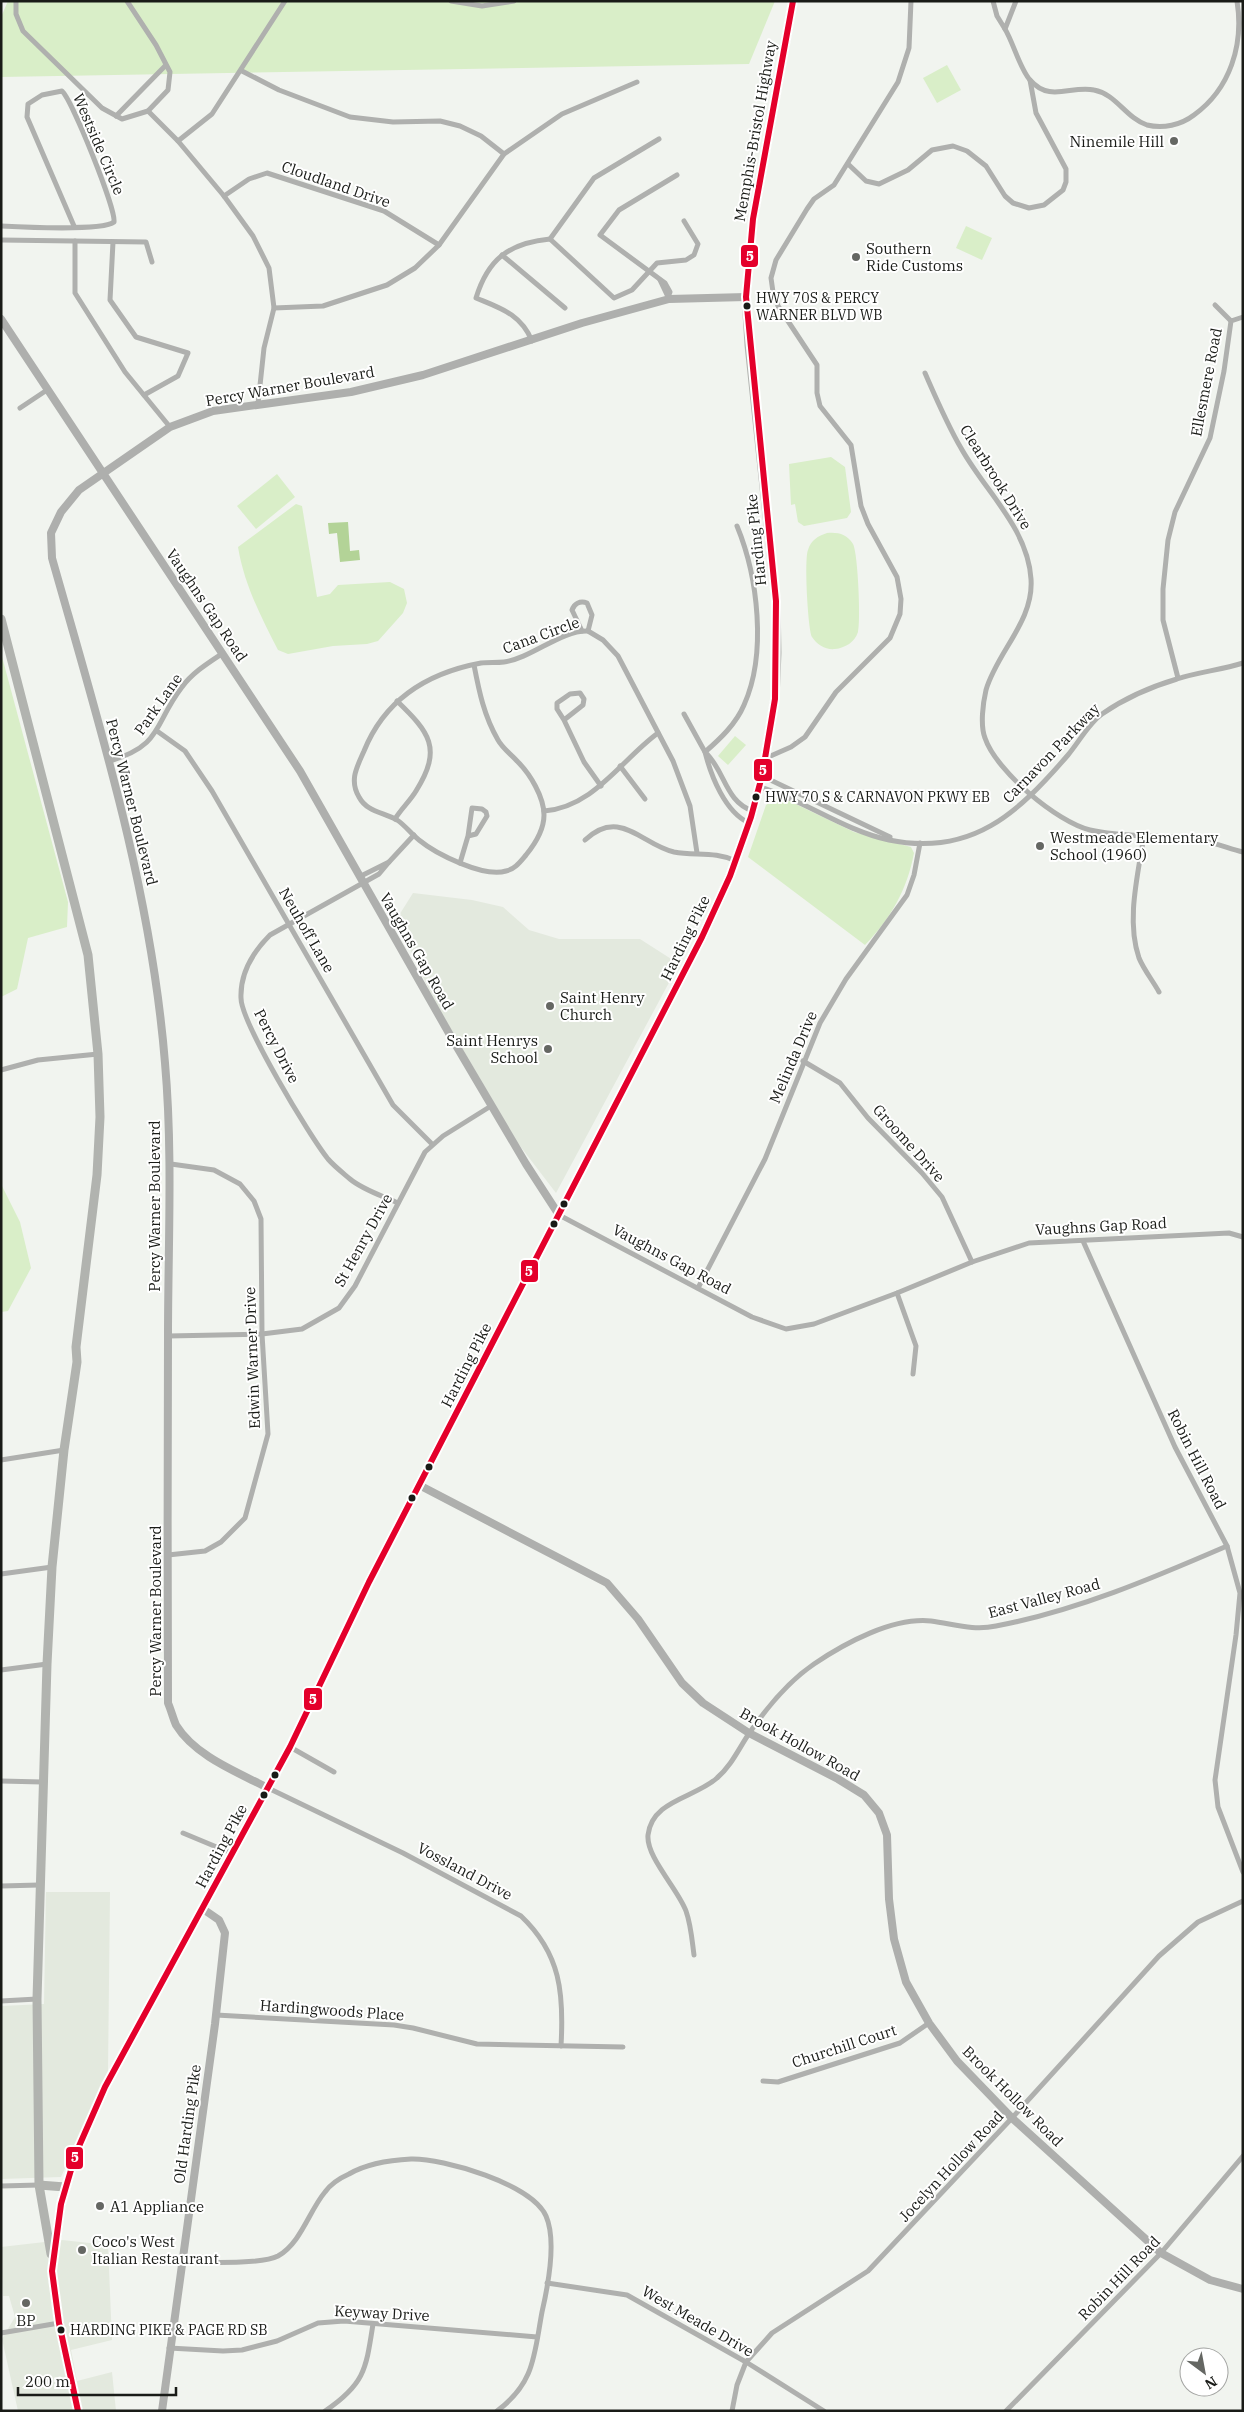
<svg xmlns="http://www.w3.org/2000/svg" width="1244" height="2412" font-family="'IBM Plex Serif',serif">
<rect width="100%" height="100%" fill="#f1f4ef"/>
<!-- built -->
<g fill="#e3e9de">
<path d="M413,893L472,900L503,907L529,930L559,939H640L679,964L556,1193L517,1142L434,1000L396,920Z"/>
<path d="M46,1892H110L108,2072L61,2177L1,2179V2006L44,2004Z"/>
<path d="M62,2240L108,2245L112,2340L71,2350L77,2381L112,2372L116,2411H18L2,2339L15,2317L9,2296H3L1,2247Z"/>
</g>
<!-- green -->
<g fill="#d9eec8">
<path d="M8,1H775L749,64L1,77V17Z"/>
<path d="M947,65L961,90L937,103L923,78Z"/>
<path d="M966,226L992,238L982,260L956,248Z"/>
<path d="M831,457L845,467L851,512L847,518L804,526L798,522L795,504L791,505L789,464Z"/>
<path d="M277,474L295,497L256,529L237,506Z"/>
<path d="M296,504L302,506L317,597L330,594L338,585L390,582L404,589L407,603L403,613L378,641L367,644L333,646L288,654L278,650C261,617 244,584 238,547Z"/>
<path d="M827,533C838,532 847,534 853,544C858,553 861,622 858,632C855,642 845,648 835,649C826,650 817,645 812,637C808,629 804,559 808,550C811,540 818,536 827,533Z"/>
<path d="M1,653L68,902L67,927L28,938L17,989L1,997Z"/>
<path d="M735,736L746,745L728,765L718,756Z"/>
<path d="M776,798H783L854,832L911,847L914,853C907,890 891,918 865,945L748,857L766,805Z"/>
<path d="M1,1184L20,1222L31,1268L8,1311L1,1312Z"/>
</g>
<!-- water -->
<path fill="#b3d397" d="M348,522L350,551L359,550L360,560L340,562L337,533L329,534L328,523Z"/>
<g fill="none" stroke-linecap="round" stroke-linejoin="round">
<!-- street -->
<g stroke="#afb0ae" stroke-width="5">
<path d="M16,1V14L23,31L102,108L122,119L148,111L168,90L170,72L156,45L127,1"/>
<path d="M451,1L482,6L514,1"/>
<path d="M993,1L997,16L1005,29L1016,1"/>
<path d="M1005,29C1013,42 1020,69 1030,80C1050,103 1071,85 1094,90C1116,94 1126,118 1147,125C1163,129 1181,125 1194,115C1230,89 1244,45 1237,1"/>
<path d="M242,71L279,90L350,117L393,122L440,121L460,126L481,136L504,154"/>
<path d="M148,111L178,141L224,196L253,236L269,268L274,308L264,348L258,404"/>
<path d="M116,116L166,65"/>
<path d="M178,141L212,114L285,1"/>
<path d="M848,164L866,181L879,184L908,170L932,150L953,146L967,151L986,166L1005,196L1013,203L1029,208L1044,205L1063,190L1066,182V169L1036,113L1030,80"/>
<path d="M224,196L249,179L267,173L384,211L439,245"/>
<path d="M1,226C20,227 103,231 114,222C116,209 72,100 62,91L42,95L28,104L27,117L74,226"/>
<path d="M550,239L594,178L659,139"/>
<path d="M1,240L146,242L152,262"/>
<path d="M75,241V293L125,372L170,427"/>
<path d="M113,242L110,300L136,337L188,353L178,376L144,395"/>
<path d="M502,255L565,308"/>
<path d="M660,280L669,299"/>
<path d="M668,297L670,292L665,283L600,235L619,210L677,175"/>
<path d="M1215,305L1231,321"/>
<path d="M274,308L323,306L387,285L415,268L439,245L504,154L562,114L637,82"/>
<path d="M532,341C521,314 500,308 476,298C488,259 509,243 550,239L614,298L632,290L657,263L686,260L694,255L698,244L684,221"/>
<path d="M925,373C936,398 947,424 961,448C984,490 1028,528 1031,579C1034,621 997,652 986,690C983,703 980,725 985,738C996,771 1057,822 1090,830C1127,839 1166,833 1203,841C1216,843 1230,849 1243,852"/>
<path d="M20,408L47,390"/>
<path d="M582,631L572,610C574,604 580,600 587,603L592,615L588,631"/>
<path d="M474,665C479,691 484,716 498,740C503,749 511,754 518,762C530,774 544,797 544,815C544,830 535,844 526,855C520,862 515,869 506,871C484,878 436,854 419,840C411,834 405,825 397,820C383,812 367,812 359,797C349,780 357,767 364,751C385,699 427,673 481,663C489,662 496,663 504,662C532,658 561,630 588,631L603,640L618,656L673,761L690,806L697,853"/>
<path d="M1178,678L1163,620V589L1168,540L1175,512L1210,438L1224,371L1231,321L1243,317"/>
<path d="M684,714L705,752C720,739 736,724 744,705C767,654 758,577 737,526"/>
<path d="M564,720L557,709V703L570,694L580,693L584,699L583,705L564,720L584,762L601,786"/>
<path d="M157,731L185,751L212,791L393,1105L431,1143"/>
<path d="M766,758L791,747L805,737L836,692L890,638L900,614L901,599L897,577L868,524L861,506L851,445L820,406L817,393V365L778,306L773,292L771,278L776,260L807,209L814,199L834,185L898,82L909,48L911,1"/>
<path d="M110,761C163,745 153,725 182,687C192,673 208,663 223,653"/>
<path d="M620,766L645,799"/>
<path d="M762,776L890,837"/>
<path d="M760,787C804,800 843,830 889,840C972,857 1018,813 1068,755C1079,742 1089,723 1102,714C1125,698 1150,687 1177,679C1198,672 1221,670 1243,663"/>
<path d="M544,811C594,807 621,760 658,733"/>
<path d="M395,819C401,809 410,801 416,791C443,748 429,732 397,701"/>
<path d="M749,823C725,812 711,776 705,752C725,770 725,802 753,811"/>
<path d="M1144,835C1138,875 1126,920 1139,958C1144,970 1153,981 1159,992"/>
<path d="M585,840C620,807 642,845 674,852C695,856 715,851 736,861"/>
<path d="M389,862L414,835"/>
<path d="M460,863L468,836L476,834L487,816L486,812L482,809L472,808L468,836"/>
<path d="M359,877L389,862L379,874L270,935C253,952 240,973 241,998C241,1022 310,1137 328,1159C334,1166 343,1173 350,1179C363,1190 383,1196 398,1203"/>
<path d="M803,1061L840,1083L868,1118L922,1173L942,1197L972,1262"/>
<path d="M1,1070L38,1060L98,1054"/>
<path d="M559,1215L752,1317L786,1329L814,1324L897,1293L972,1262L1029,1243L1229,1233L1243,1237"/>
<path d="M1083,1241L1175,1447L1227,1546L1240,1593L1236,1635L1215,1780L1218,1807L1243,1872"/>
<path d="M698,1288L765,1159L820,1023L846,979L907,895L914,875L920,843"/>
<path d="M897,1293L916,1346L913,1374"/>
<path d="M168,1336L262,1334L302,1329L339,1308L355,1286L425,1152L443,1136L491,1106"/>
<path d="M1,1460L64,1450"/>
<path d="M168,1555L205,1551L221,1542L245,1518L268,1434L262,1334L261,1219L254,1201L240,1184L214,1170L171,1164"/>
<path d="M1,1574L52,1567"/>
<path d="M1,1670L47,1664"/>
<path d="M290,1747L334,1772"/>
<path d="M1,1781L42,1782"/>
<path d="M268,1788L403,1853L521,1916C561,1954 564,1994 561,2046"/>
<path d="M183,1833L231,1853"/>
<path d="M1,1886L39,1885"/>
<path d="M694,1955C692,1940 691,1925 686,1911C678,1889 646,1857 648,1835C652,1800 695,1798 717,1778C732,1765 739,1748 750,1732C768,1706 789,1681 814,1664C845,1643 893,1617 931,1621C954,1624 973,1631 996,1626C1076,1611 1153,1578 1227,1546"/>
<path d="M1,2001L37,1999"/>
<path d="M216,2015L394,2025L413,2028L477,2044L623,2047"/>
<path d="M763,2081L778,2082L900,2043L929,2023"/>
<path d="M1,2186L39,2185"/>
<path d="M181,2262C202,2262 261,2265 278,2256C301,2243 309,2211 325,2192C330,2185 340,2178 349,2174C366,2164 391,2160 411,2159C443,2158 532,2184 546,2216C557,2241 548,2286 542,2312C534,2355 535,2383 497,2411"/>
<path d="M547,2283L627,2295L746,2362L824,2411"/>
<path d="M1,2333L59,2323"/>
<path d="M169,2348L223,2351L242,2350L277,2341L318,2323L344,2321L537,2337"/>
<path d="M325,2411C365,2384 366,2369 373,2324"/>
<path d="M732,2411L737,2385L746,2362L772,2333L868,2271L1012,2118L1159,1956L1198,1922L1243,1901"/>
<path d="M1006,2411L1161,2253L1243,2156"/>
</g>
<!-- secondary -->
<g stroke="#aeafad" stroke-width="8">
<path d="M1,319L300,771L454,1042L526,1164L559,1215"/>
<path d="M419,1485L607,1583L638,1619L682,1683L703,1703L749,1733L838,1779L864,1795L879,1813L887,1835L889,1899L894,1939L906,1982L929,2023L957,2061L1012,2118L1161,2253L1210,2280L1243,2289"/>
<path d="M268,1788C237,1772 195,1756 176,1725C173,1718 171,1710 168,1703C168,1581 167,1458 168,1336C168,1245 173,1154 165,1063C151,889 99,724 52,558L51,533L61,512L79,490L170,427L213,411L351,392L423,375L582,323L669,299L746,297"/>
<path d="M162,2411L215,2024L225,1933L219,1920L203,1909"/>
</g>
<!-- primary -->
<g stroke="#b1b3af" stroke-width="9">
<path d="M1,619L88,955L98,1054L100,1117L97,1175L76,1347L77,1362L64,1450L52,1567L47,1664L37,1999L39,2185L51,2254"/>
<path d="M39,2185L65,2187"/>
<path d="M78,2411L59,2323L52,2271L61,2204L76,2153L105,2087L290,1747L369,1582L702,937L730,876L751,817L762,776L775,699L777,653L776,601L749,345L746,297L753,219L793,1"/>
</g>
<!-- bus-1 casing -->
<g stroke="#fff" stroke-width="10">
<path id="bus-1" d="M78,2411L59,2323L52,2271L61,2204L76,2153L105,2087L290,1747L369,1582L702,937L730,876L751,817L762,776L775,699L776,601L746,297L753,219L793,1"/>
</g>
<!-- bus-1 -->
<use href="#bus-1" stroke="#e4002b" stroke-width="6"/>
</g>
<!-- markers -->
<g fill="#656763" stroke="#fff" stroke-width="2">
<circle cx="1174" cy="141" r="5"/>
<circle cx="856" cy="257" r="5"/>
<circle cx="1040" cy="846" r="5"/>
<circle cx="550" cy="1006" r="5"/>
<circle cx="548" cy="1049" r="5"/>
<circle cx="100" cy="2206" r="5"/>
<circle cx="82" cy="2250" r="5"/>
<circle cx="26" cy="2303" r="5"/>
</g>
<g fill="#191b17" stroke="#fff" stroke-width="2">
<circle cx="747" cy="306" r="4.5"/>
<circle cx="756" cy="797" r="4.5"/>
<circle cx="564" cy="1204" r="4.5"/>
<circle cx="554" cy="1224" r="4.5"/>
<circle cx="429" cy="1467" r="4.5"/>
<circle cx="412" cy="1498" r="4.5"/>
<circle cx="275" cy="1775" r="4.5"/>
<circle cx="264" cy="1795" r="4.5"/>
<circle cx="61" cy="2330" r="4.5"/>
</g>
<g text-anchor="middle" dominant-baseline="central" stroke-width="4" stroke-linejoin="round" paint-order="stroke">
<!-- bus labels -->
<g font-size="14" fill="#191b17" stroke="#fff" text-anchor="start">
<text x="756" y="298">HWY 70S &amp; PERCY<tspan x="756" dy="17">WARNER BLVD WB</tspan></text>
<text x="765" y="797">HWY 70 S &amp; CARNAVON PKWY EB</text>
<text x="70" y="2330">HARDING PIKE &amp; PAGE RD SB</text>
</g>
<!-- street labels -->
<g font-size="15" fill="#191b17" stroke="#fff">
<text transform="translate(755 131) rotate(-80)">Memphis-Bristol Highway</text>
<text transform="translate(99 144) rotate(67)">Westside Circle</text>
<text transform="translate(336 184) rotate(19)">Cloudland Drive</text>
<text transform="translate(1206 382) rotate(-79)">Ellesmere Road</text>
<text transform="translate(290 386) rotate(-10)">Percy Warner Boulevard</text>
<text transform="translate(996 477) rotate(58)">Clearbrook Drive</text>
<text transform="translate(756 540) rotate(-96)">Harding Pike</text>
<text transform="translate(207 605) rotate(56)">Vaughns Gap Road</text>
<text transform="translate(541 635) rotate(-20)">Cana Circle</text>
<text transform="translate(158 704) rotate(-55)">Park Lane</text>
<text transform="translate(1051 753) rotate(-46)">Carnavon Parkway</text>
<text transform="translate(132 802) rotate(76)">Percy Warner Boulevard</text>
<text transform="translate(307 930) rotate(60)">Neuhoff Lane</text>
<text transform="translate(685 938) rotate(-64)">Harding Pike</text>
<text transform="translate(417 951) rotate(60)">Vaughns Gap Road</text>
<text transform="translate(277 1046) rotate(63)">Percy Drive</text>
<text transform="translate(793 1057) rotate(-67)">Melinda Drive</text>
<text transform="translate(909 1143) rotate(48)">Groome Drive</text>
<text transform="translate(154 1206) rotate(-90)">Percy Warner Boulevard</text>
<text transform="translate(1101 1226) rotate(-3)">Vaughns Gap Road</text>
<text transform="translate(363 1240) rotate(-61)">St Henry Drive</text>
<text transform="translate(672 1259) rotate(28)">Vaughns Gap Road</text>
<text transform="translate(252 1358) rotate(-92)">Edwin Warner Drive</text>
<text transform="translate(466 1365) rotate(-63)">Harding Pike</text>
<text transform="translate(1197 1459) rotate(63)">Robin Hill Road</text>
<text transform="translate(1044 1598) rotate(-15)">East Valley Road</text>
<text transform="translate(155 1611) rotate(-90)">Percy Warner Boulevard</text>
<text transform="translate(800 1744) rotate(29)">Brook Hollow Road</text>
<text transform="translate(221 1846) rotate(-62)">Harding Pike</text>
<text transform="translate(465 1871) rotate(28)">Vossland Drive</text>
<text transform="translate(332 2010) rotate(4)">Hardingwoods Place</text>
<text transform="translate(844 2046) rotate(-18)">Churchill Court</text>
<text transform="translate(1013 2096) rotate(45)">Brook Hollow Road</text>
<text transform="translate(187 2124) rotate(-82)">Old Harding Pike</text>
<text transform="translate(951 2166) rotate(-47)">Jocelyn Hollow Road</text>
<text transform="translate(1119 2278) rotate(-46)">Robin Hill Road</text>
<text transform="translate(382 2313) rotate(3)">Keyway Drive</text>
<text transform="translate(698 2321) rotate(30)">West Meade Drive</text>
</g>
<!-- poi labels -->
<g font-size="15" fill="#191b17" stroke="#fff" text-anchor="start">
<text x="1164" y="141" text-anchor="end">Ninemile Hill</text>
<text x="866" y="248">Southern<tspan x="866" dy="17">Ride Customs</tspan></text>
<text x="1050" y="837">Westmeade Elementary<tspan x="1050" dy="17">School (1960)</tspan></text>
<text x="560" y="997">Saint Henry<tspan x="560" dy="17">Church</tspan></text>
<text x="538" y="1040" text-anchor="end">Saint Henrys<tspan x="538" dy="17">School</tspan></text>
<text x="110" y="2206">A1 Appliance</text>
<text x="92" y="2241">Coco's West<tspan x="92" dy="17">Italian Restaurant</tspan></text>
<text x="26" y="2320" text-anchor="middle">BP</text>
</g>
</g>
<g stroke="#fff" stroke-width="2">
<rect x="740" y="244" width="19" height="24" rx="5" fill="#e4002b"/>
<rect x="753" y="758" width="20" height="24" rx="5" fill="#e4002b"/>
<rect x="520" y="1259" width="19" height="24" rx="5" fill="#e4002b"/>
<rect x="303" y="1687" width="20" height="24" rx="5" fill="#e4002b"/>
<rect x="65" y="2146" width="19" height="24" rx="5" fill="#e4002b"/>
</g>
<g font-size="14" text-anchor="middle" font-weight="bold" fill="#fff">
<text x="750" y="261">5</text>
<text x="763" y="775">5</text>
<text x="529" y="1276">5</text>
<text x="313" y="1704">5</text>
<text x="75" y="2162">5</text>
</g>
<!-- border -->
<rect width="1244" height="2412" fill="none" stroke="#191b17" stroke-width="5"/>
<!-- north arrow -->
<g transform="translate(1204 2372) rotate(148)"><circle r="24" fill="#ffffff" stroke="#a3a4a2"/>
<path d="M0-4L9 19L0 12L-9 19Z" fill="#656763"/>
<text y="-8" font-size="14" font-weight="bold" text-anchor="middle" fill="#191b17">N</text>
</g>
<!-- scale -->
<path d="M18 2387v8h158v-8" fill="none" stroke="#191b17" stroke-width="2.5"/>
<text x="25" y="2387" font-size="15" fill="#191b17" stroke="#ffffff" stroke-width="4" paint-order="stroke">200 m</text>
</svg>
